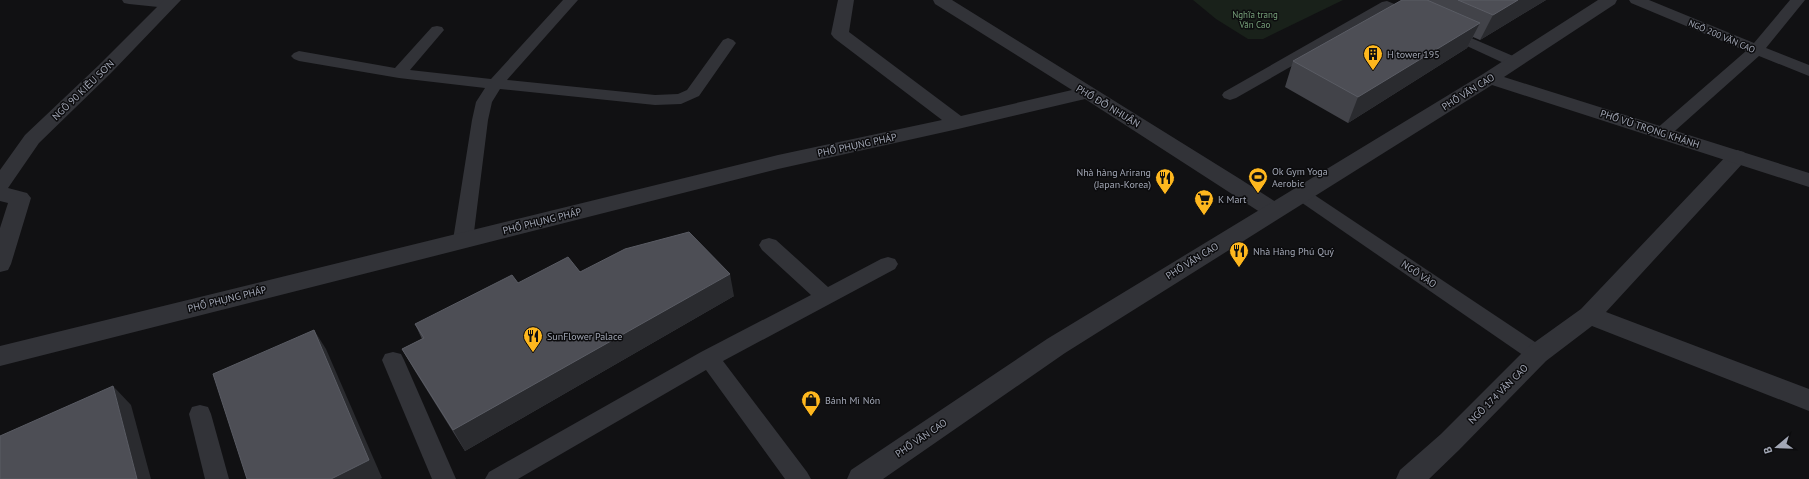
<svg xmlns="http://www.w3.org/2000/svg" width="1809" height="479" font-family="'PT Sans',sans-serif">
<rect width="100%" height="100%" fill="#111113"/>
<!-- green -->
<path fill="#19211a" d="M1193,0H1343L1263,39H1248L1216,19Z"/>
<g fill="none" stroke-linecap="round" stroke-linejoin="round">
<!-- service -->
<g fill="#323338" fill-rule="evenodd">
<path d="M122,0H169L173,1L175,4L173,7L168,8L129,4L124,3Z"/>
<path d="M563,0H578L507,80L655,95L678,94L687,90L723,40L728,38L733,40L736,43L699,96L681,104L655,105L500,89L492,102L488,120L473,240L470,245L463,247L456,245L453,240L472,120L476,102L485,88L399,78L299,61L294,59L291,56L294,53L299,51L395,68L432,27L437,26L442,27L444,30L410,70L491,79Z"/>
<path d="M1629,0H1649L1754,43L1790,0H1805L1766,48L1809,65V76L1759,56L1667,138L1661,139L1655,138L1653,134L1655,130L1746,51L1631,3Z"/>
<path d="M1387,1L1419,14L1421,17L1419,20L1414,21L1409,20L1388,11L1236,98L1230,100L1224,98L1222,95L1224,92L1382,2Z"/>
<path d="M1448,28L1520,59L1522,62L1520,65L1514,67L1508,65L1443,35L1441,32L1443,29Z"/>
<path d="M1301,188L1307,190L1544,348L1548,354L1544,360L1537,362L1530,360L1295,198L1292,194L1295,190Z"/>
<path d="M769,238L776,240L828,287L881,259L888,257L895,259L898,264L895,269L723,361L807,472L811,479H785L706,370L518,479H485L489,472L701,352L811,295L762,250L759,245L762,240Z"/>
<path d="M393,352L401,354L404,360L456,479H432L382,360L385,354Z"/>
<path d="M200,405L208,407L211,414L229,479H205L189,414L192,407Z"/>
</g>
<!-- minor -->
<g fill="#323338" fill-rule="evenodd">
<path d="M164,0H181L111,73L39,143L8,188L27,193L31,198L11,264L8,270L0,272V228L8,203L0,201V170L25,135L99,65Z"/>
<path d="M838,0H854L849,32L961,116L1072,90L935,4L933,0H952L1240,179L1282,206L1285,211L1282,216L1274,218L1266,216L1085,99L958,129L778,169L0,366V346L778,155L942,120L834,38L831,34Z"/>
<path d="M1737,150L1744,152L1747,157L1744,162L1606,312L1809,389V411L1592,326L1546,361L1459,450L1429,479H1396L1400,470L1441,434L1528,347L1581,309L1730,152Z"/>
</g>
<!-- tertiary -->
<path fill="#323338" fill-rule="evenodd" d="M1598,0H1617L1615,4L1504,77L1809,173V187L1492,85L1065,353L883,479H847L851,470L1047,339L1483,74Z"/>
</g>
<!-- wall -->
<g fill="#424349">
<path d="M1402,0H1546L1480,40L1473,37L1467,48L1348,123L1285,87L1293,61Z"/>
<path d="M518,283L734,296L465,451L415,371L402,349L422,339L415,324Z"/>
</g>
<!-- shaded-wall -->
<g fill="#2a2b2f">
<path d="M1518,0H1546L1480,40L1493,15Z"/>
<path d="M1480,23L1467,48L1348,123L1358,97Z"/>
<path d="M730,274L734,296L465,451L453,430Z"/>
<path d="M314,330L326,349L382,478L380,479H331Z"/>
<path d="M113,386L131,405L151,479H137Z"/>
</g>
<!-- building -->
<g fill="#4d4e55" stroke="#5a5c64">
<path d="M1402,0H1427L1480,23L1358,97L1293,61Z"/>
<path d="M1458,0H1518L1493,15Z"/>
<path d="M689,232L730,274L453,430L402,349L424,338L415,324L512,275L518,283L568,257L580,272L625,249Z"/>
<path d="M314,330L369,460L331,479H247L213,374Z"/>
<path d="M113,386L137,479H0V436Z"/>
</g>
<!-- icons -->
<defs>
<g id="building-pin" transform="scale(1)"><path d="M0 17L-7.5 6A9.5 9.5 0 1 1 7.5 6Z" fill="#feb71e" stroke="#0c0c0e"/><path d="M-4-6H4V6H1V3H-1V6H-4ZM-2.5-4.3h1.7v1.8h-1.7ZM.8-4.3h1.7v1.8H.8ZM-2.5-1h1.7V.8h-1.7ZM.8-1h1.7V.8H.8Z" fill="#111"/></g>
<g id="stadium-pin" transform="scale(1)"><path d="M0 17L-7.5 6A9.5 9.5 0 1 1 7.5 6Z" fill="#feb71e" stroke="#0c0c0e"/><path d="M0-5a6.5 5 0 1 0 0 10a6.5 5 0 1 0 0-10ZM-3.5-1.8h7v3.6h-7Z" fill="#111"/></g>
<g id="restaurant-pin" transform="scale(1)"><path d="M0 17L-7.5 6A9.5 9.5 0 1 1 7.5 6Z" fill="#feb71e" stroke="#0c0c0e"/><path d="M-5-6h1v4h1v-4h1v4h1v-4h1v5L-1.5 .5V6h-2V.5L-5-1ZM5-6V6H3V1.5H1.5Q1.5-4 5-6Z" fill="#111"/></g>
<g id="supermarket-pin" transform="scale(1)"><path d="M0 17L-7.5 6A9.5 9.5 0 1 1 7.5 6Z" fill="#feb71e" stroke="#0c0c0e"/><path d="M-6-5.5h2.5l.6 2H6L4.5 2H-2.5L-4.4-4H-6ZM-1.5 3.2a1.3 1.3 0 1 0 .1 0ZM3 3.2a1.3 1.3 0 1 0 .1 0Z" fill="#111"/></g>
<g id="shop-pin" transform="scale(1)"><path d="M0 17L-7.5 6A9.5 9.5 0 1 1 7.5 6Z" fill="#feb71e" stroke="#0c0c0e"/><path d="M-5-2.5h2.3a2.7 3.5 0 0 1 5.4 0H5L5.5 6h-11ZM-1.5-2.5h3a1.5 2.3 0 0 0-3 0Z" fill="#111"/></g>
</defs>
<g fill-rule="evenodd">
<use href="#building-pin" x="1373" y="54"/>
<use href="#stadium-pin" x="1258" y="177"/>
<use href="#restaurant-pin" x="1165" y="178"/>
<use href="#supermarket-pin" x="1204" y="199"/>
<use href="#restaurant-pin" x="1239" y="251"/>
<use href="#restaurant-pin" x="533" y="336"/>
<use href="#shop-pin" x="811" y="400"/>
</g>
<g text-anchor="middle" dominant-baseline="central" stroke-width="3" stroke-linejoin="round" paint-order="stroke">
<!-- far-park labels -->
<g font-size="9" fill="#77a17a" stroke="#0c0c0e">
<text x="1255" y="14">Nghĩa trang<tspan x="1255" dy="10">Văn Cao</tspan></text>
</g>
<!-- far-street labels -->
<g font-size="9" fill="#a2a7b5" stroke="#0c0c0e">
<text transform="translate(1722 36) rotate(23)">NGÕ 200 VĂN CAO</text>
</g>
<!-- poi labels -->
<g font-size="10" fill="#a2a7b5" stroke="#0c0c0e" text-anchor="start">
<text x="1387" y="54">H tower 195</text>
<text x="1272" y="171">Ok Gym Yoga<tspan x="1272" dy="12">Aerobic</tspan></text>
<text x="1151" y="172" text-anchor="end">Nhà hàng Arirang<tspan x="1151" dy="12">(Japan-Korea)</tspan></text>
<text x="1218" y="199">K Mart</text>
<text x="1253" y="251">Nhà Hàng Phú Quý</text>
<text x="547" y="336">SunFlower Palace</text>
<text x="825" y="400">Bánh Mì Nón</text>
</g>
<!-- street labels -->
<g font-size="10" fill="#a2a7b5" stroke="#0c0c0e">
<text transform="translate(83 90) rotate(-44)">NGÕ 90 KIỀU SƠN</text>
<text transform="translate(1468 92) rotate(-32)">PHỐ VĂN CAO</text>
<text transform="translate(1108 106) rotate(31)">PHỐ ĐỖ NHUẬN</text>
<text transform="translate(1650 129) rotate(18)">PHỐ VŨ TRỌNG KHÁNH</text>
<text transform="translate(857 145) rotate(-12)">PHỐ PHỤNG PHÁP</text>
<text transform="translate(542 221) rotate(-14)">PHỐ PHỤNG PHÁP</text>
<text transform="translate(1192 261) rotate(-32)">PHỐ VĂN CAO</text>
<text transform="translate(1419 274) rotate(34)">NGÕ VÀO</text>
<text transform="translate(227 299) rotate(-14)">PHỐ PHỤNG PHÁP</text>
<text transform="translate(1498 394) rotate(-45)">NGÕ 174 VĂN CAO</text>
<text transform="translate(921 438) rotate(-34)">PHỐ VĂN CAO</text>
</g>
</g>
<!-- north arrow -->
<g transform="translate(1777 447) rotate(251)" stroke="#0c0c0e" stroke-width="3" paint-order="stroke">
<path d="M0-3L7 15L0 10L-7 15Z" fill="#a2a7b5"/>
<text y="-6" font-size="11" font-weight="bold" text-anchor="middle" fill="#a2a7b5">B</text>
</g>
</svg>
